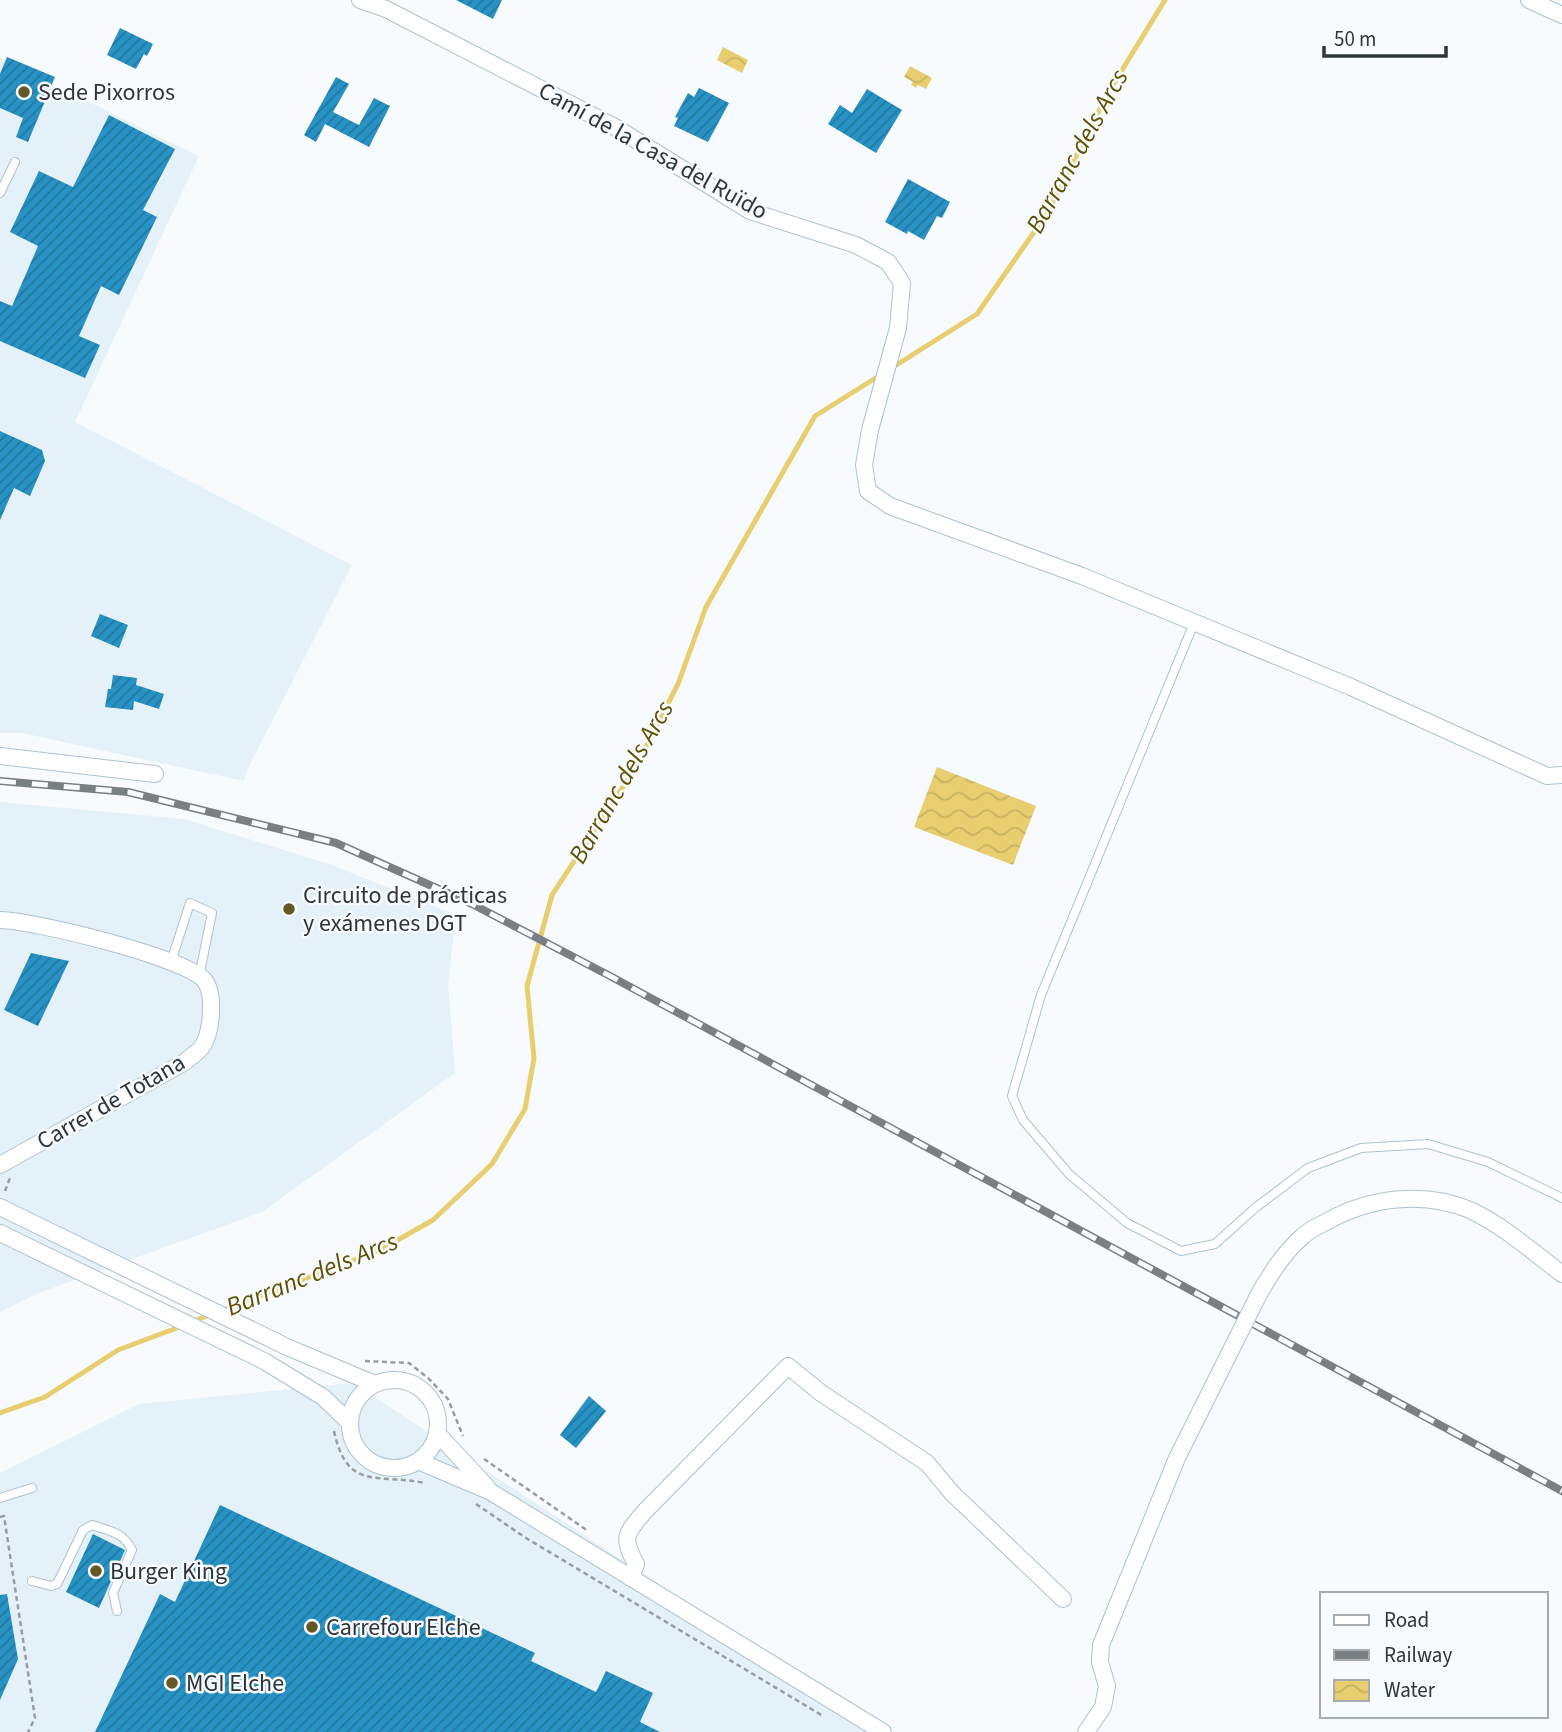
<svg xmlns="http://www.w3.org/2000/svg" width="1562" height="1732" font-family="'Source Sans 3',sans-serif">
<defs>
<pattern id="water-waves" width="16" height="10" patternUnits="userSpaceOnUse" patternTransform="scale(1.75)"><rect width="16" height="10" fill="#e8ce6f"/><path d="M0 5q4-4 8 0t8 0" fill="none" stroke="#c7b261"/></pattern>
<pattern id="building-hatch" width="6" height="6" patternUnits="userSpaceOnUse" patternTransform="scale(1.75)"><rect width="6" height="6" fill="#2792c3"/><path d="M-1 1l2-2M0 6l6-6M5 7l2-2" fill="none" stroke="#2278a0"/></pattern>
</defs>
<rect width="100%" height="100%" fill="#f7fbfe"/>
<!-- built -->
<g fill="#e4f1f8">
<path d="M0,58L199,156L75,422L352,565L247,770L244,781L22,733H0Z"/>
<path d="M0,802L184,819L329,864L456,915L448,984L455,1073L262,1212L36,1294L0,1312Z"/>
<path d="M353,1383L631,1566L890,1732H0V1473L139,1404Z"/>
</g>
<!-- water -->
<g fill="url(#water-waves)">
<path d="M723,47L748,60L742,73L717,60Z"/>
<path d="M910,66L932,78L926,89L918,85L916,88L911,85L913,82L904,77Z"/>
<path d="M937,767L1036,806L1013,865L914,827Z"/>
</g>
<g fill="none" stroke-linecap="round" stroke-linejoin="round">
<!-- stream -->
<g stroke="#e8ce6f" stroke-width="5">
<path d="M890,369L977,314L1048,212L1108,93L1165,0"/>
<path d="M221,1311L380,1250L433,1220L492,1164L525,1109L534,1058L527,986L552,895L634,770L678,684L706,607L815,416L882,374"/>
<path d="M191,1322L212,1314"/>
<path d="M0,1413L45,1397L118,1350L182,1326"/>
</g>
</g>
<!-- building -->
<g fill="url(#building-hatch)">
<path d="M456,0H502L493,19Z"/>
<path d="M120,28L153,44L147,56L144,54L136,69L107,55Z"/>
<path d="M7,57L55,77L28,142L16,137L23,118L0,108V74Z"/>
<path d="M336,77L349,84L333,112L359,125L374,98L390,106L369,147L325,124L316,142L304,135Z"/>
<path d="M699,88L729,103L708,142L674,126L678,118L675,117L688,93L694,97Z"/>
<path d="M867,89L902,110L876,153L828,124L840,105L852,113Z"/>
<path d="M109,115L175,149L143,210L157,217L119,295L101,286L79,336L100,345L85,378L0,341V301L12,306L38,246L10,232L39,171L73,187Z"/>
<path d="M908,179L950,202L942,218L937,216L924,240L908,231L907,234L885,222Z"/>
<path d="M0,431L42,450L45,461L30,496L14,488L0,520Z"/>
<path d="M100,614L128,625L119,648L91,636Z"/>
<path d="M113,675L137,678L136,685L164,694L159,709L134,701L133,710L105,707L108,689H111Z"/>
<path d="M31,953L69,961L38,1026L4,1010Z"/>
<path d="M589,1396L606,1411L576,1448L560,1435Z"/>
<path d="M220,1505L535,1653L531,1661L596,1692L606,1671L653,1693L640,1722L660,1732H95L160,1594L175,1602Z"/>
<path d="M93,1534L125,1550L99,1608L66,1592Z"/>
<path d="M7,1594L18,1659L0,1700V1595Z"/>
</g>
<g fill="none" stroke-linecap="round" stroke-linejoin="round">
<!-- lane casing -->
<g stroke="#acc2d0" stroke-width="10">
<g id="lane">
<path d="M0,193L15,162"/>
<path d="M1194,623L1041,995L1012,1096L1023,1120L1069,1174L1127,1223L1181,1251L1215,1244L1255,1208L1308,1168L1361,1148L1428,1144L1488,1162L1562,1198"/>
<path d="M171,962L190,903L212,913L199,977"/>
<path d="M0,1498L32,1488"/>
<path d="M32,1581L51,1586L57,1584L83,1530L92,1525C110,1531 123,1532 132,1550L113,1593L117,1611"/>
</g>
</g>
<!-- street casing -->
<g stroke="#acc2d0" stroke-width="18">
<g id="street">
<path d="M360,0L386,9L615,127L750,211L856,245L888,262L902,283L898,328L870,430L864,465L868,491L890,506L1082,576L1351,687L1547,776L1562,775"/>
<path d="M1529,0L1562,15"/>
<path d="M0,756L155,774"/>
<path d="M0,920C31,920 189,958 205,981C215,995 212,1034 201,1048C197,1053 190,1057 185,1062L0,1165"/>
<path d="M0,1207L287,1347L375,1384"/>
<path d="M0,1233L264,1361L323,1397L350,1423"/>
<path d="M1258,1296C1270,1274 1284,1252 1303,1236C1309,1230 1318,1226 1326,1222C1368,1198 1423,1190 1470,1210C1504,1226 1533,1252 1562,1274"/>
<circle cx="394" cy="1424" r="44"/>
<path d="M437,1433L487,1487"/>
<path d="M418,1461L491,1492L883,1732"/>
<path d="M631,1578L636,1564C621,1536 626,1534 645,1511L788,1366L821,1393L927,1463L952,1493L1063,1599"/>
<path d="M1086,1732L1103,1707L1107,1686L1100,1662L1101,1645L1177,1458L1200,1412"/>
</g>
</g>
<!-- path -->
<g stroke="#979da1" stroke-width="2.5" stroke-dasharray="5 3.5" stroke-linecap="butt">
<path d="M5,1191L10,1178"/>
<path d="M365,1361L409,1363L428,1378L448,1399L463,1436"/>
<path d="M334,1431C347,1492 378,1473 425,1483"/>
<path d="M484,1459L588,1531"/>
<path d="M476,1504L526,1538L823,1716"/>
<path d="M0,1517L4,1516L35,1718L28,1732"/>
</g>
<!-- lane -->
<use href="#lane" stroke="#fff" stroke-width="8"/>
<!-- street -->
<use href="#street" stroke="#fff" stroke-width="16"/>
<!-- rail casing -->
<g stroke="#798084" stroke-width="8">
<path id="rail" d="M0,781L128,792L336,843L472,904L610,976L1562,1491"/>
</g>
<!-- rail -->
<use href="#rail" stroke="#f7fbfe" stroke-width="5" stroke-dasharray="16" stroke-linecap="butt"/>
<!-- street-bridge casing -->
<g stroke="#acc2d0" stroke-width="18" stroke-linecap="butt">
<path id="street-bridge" d="M1200,1412L1258,1296"/>
</g>
<!-- street-bridge -->
<use href="#street-bridge" stroke="#fff" stroke-width="16"/>
</g>
<!-- markers -->
<g fill="#655825" stroke="#f7fbfe" stroke-width="2.5">
<circle cx="24" cy="92" r="7"/>
<circle cx="289" cy="909" r="7"/>
<circle cx="96" cy="1571" r="7"/>
<circle cx="312" cy="1627" r="7"/>
<circle cx="172" cy="1683" r="7"/>
</g>
<g text-anchor="middle" dominant-baseline="central" stroke-width="5" stroke-linejoin="round" paint-order="stroke">
<!-- poi labels -->
<g font-size="24" fill="#2d363b" stroke="#f7fbfe" text-anchor="start">
<text x="38" y="92">Sede Pixorros</text>
<text x="303" y="895">Circuito de prácticas<tspan x="303" dy="28">y exámenes DGT</tspan></text>
<text x="110" y="1571">Burger King</text>
<text x="326" y="1627">Carrefour Elche</text>
<text x="186" y="1683">MGI Elche</text>
</g>
<!-- street labels -->
<g font-size="24" fill="#2d363b" stroke="#f7fbfe">
<text transform="translate(653 151) rotate(29)">Camí de la Casa del Ruïdo</text>
<text transform="translate(111 1102) rotate(-30)">Carrer de Totana</text>
</g>
<!-- water labels -->
<g font-size="26" font-style="italic" fill="#615001" stroke="#f7fbfe">
<text transform="translate(1077 151) rotate(-61)">Barranc dels Arcs</text>
<text transform="translate(621 782) rotate(-60)">Barranc dels Arcs</text>
<text transform="translate(312 1274) rotate(-22)">Barranc dels Arcs</text>
</g>
</g>
<!-- legend -->
<rect x="1320" y="1592" width="228" height="126" fill="#f7fbfe" stroke="#a6acb0" stroke-width="2"/>
<rect x="1334" y="1615" width="35" height="10" fill="#ffffff" stroke="#a6acb0" stroke-width="2"/>
<text x="1384" y="1627" font-size="21" fill="#2d363b">Road</text>
<rect x="1334" y="1650" width="35" height="10" fill="#798084" stroke="#a6acb0" stroke-width="2"/>
<text x="1384" y="1662" font-size="21" fill="#2d363b">Railway</text>
<rect x="1334" y="1680" width="35" height="21" fill="url(#water-waves)" stroke="#a6acb0" stroke-width="2"/>
<text x="1384" y="1697" font-size="21" fill="#2d363b">Water</text>
<!-- scale -->
<path d="M1324 46v10h122v-10" fill="none" stroke="#2d363b" stroke-width="3.5"/>
<text x="1334" y="46" font-size="21" fill="#2d363b" stroke="#f7fbfe" stroke-width="5" paint-order="stroke">50 m</text>
</svg>
